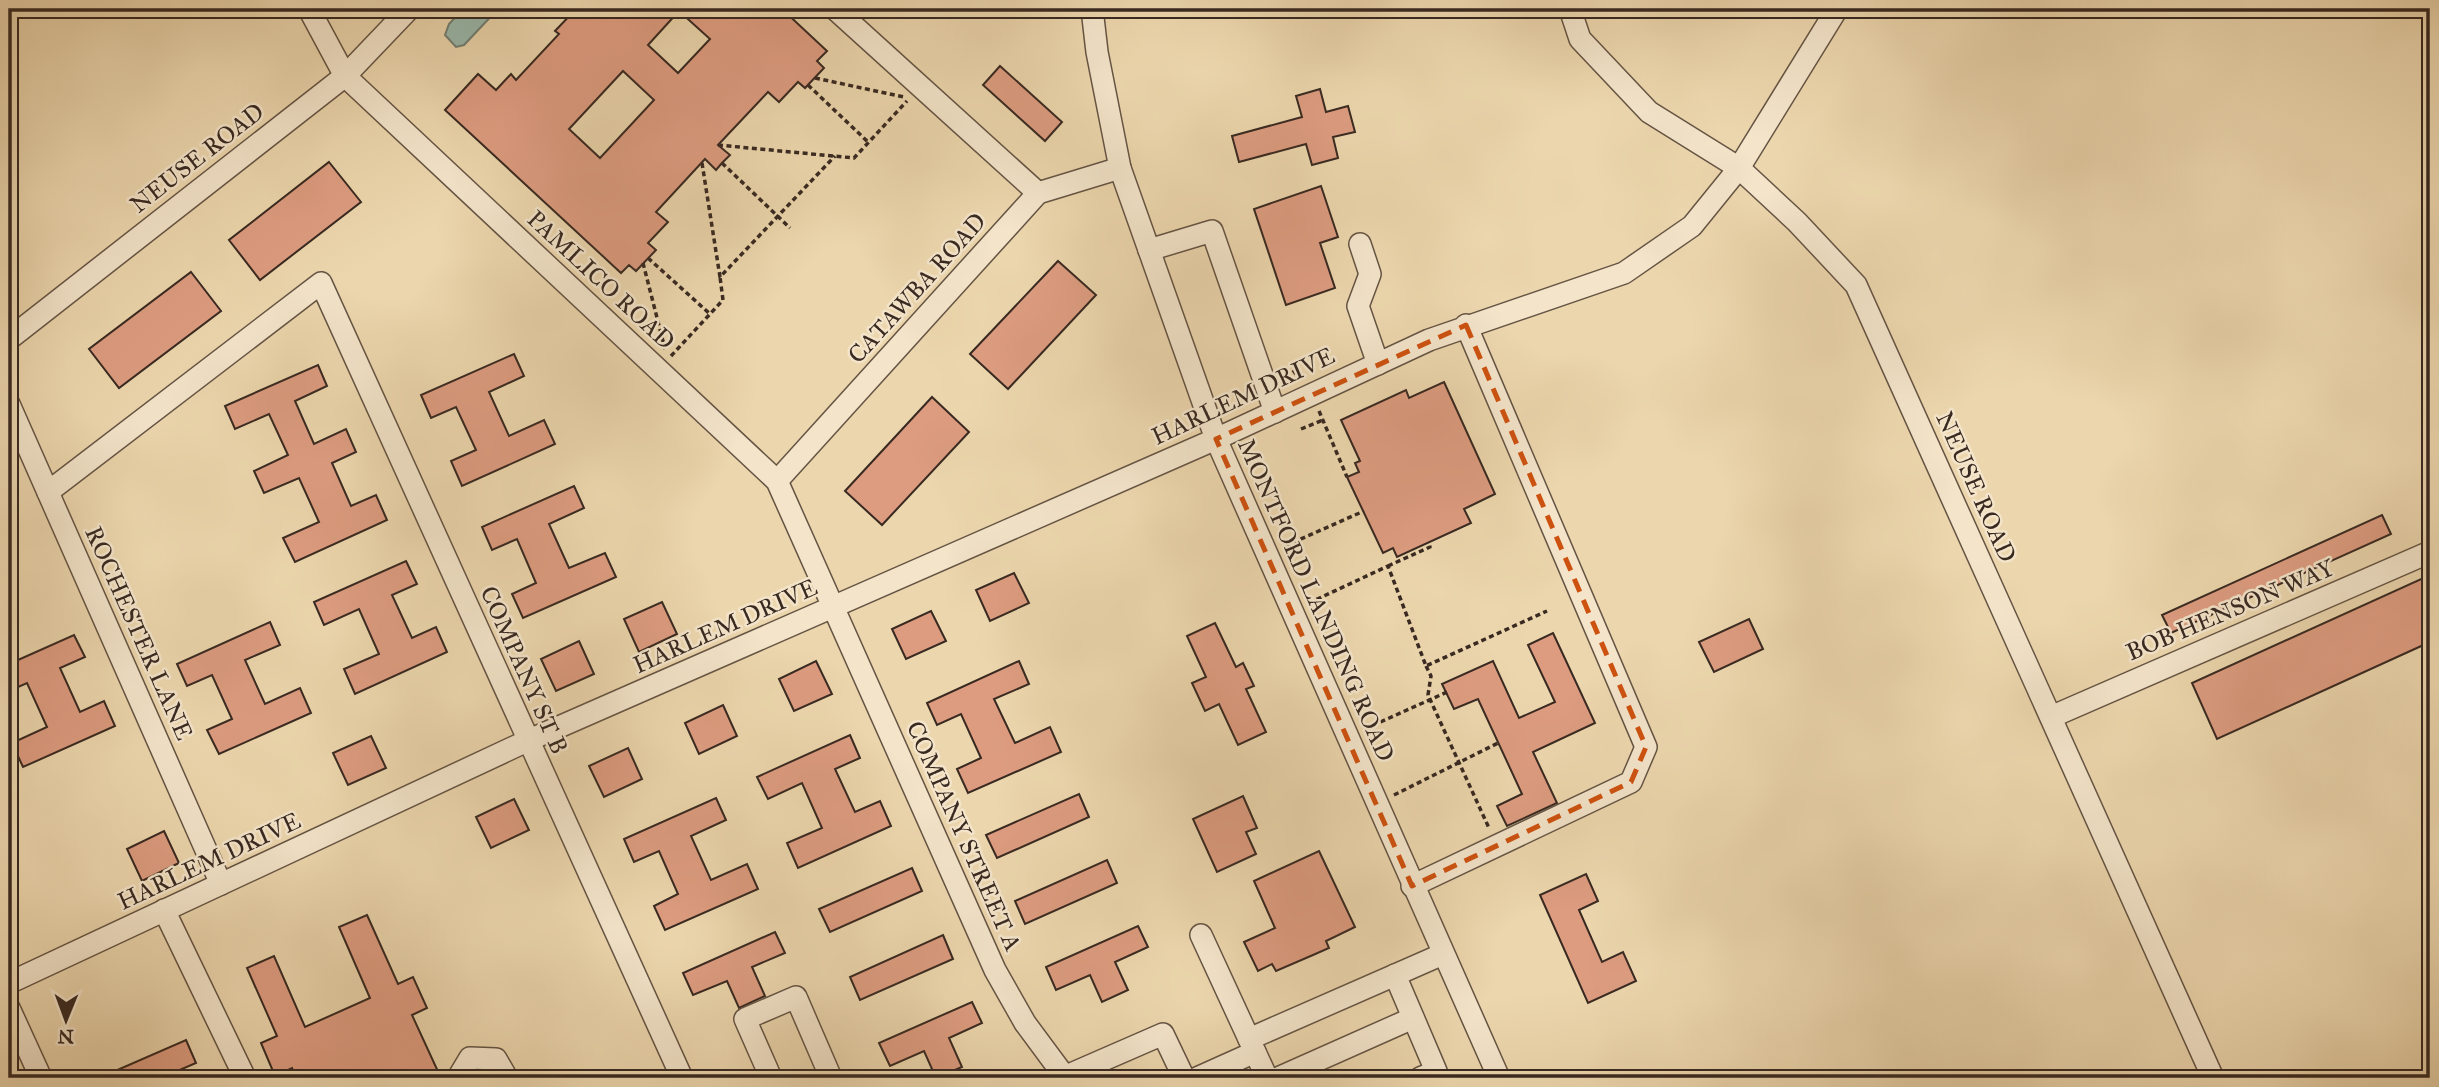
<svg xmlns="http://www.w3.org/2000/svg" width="2439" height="1087" font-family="'IM FELL Great Primer',serif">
<rect width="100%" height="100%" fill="#ecd6ad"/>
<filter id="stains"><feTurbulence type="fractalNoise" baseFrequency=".00286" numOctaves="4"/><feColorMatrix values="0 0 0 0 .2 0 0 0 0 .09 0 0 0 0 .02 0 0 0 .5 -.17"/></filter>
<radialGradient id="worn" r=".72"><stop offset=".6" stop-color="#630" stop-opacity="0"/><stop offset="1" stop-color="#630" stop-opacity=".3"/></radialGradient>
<!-- water -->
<path fill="#99b9ac" stroke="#727f74" stroke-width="2" d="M463,9H498L464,45L456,47L445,35L449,24Z"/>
<!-- building -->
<g fill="#dd9c80" stroke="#382921" stroke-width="2" fill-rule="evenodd">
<path d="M576,9H782L827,51L817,61L824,68L805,88L798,82L779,102L768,92L718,145L730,155L722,163L716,170L705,159L656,212L668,222L648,243L656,250L636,271L629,265L621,273L445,110L478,74L496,90L511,74L516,80L559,34L555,31ZM679,11L710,39L678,73L648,45ZM623,71L654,100L600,158L569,129Z"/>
<path d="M1000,66L1062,122L1045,141L983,85Z"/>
<path d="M1320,89L1326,112L1348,106L1355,132L1333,137L1338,158L1312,165L1306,144L1239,162L1232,136L1302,117L1296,96Z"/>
<path d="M329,162L361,202L260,280L229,240Z"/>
<path d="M1321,186L1338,237L1320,243L1335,288L1286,305L1254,209Z"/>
<path d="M1058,261L1096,295L1008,389L970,354Z"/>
<path d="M191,272L221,311L119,388L89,349Z"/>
<path d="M514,354L524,376L489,392L509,436L544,420L555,444L462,486L451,461L476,450L456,407L431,418L421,395Z"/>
<path d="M318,365L327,386L295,401L314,444L346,429L356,452L332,463L351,506L376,495L387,520L295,562L283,538L319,522L299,478L264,493L254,471L288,455L269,414L235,429L225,406Z"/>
<path d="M1444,382L1495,494L1464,509L1471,523L1397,557L1393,548L1383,553L1347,477L1359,472L1355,463L1360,461L1341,420L1406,390L1409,398Z"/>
<path d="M932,397L969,432L882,525L845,491Z"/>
<path d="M574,486L584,508L549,524L569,568L605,553L616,577L523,618L512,594L536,583L517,539L492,550L482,527Z"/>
<path d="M2382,515L2391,534L2171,633L2162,615Z"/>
<path d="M406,561L417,584L392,595L412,638L436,627L447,652L355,694L344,669L379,654L359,609L324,625L314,602Z"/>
<path d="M1014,573L1029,603L990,621L976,590Z"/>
<path d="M2430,575V642L2217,739L2192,683Z"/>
<path d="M662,602L677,634L639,652L624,619Z"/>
<path d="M931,611L946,641L906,659L892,629Z"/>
<path d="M1749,619L1763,649L1714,672L1699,642Z"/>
<path d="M270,622L280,645L245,660L265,704L300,688L311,713L219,754L207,730L232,719L212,675L187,686L177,664Z"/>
<path d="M1215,623L1236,667L1243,663L1254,686L1246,689L1266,732L1238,745L1219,704L1205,711L1192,683L1206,677L1187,636Z"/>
<path d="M1553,633L1595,723L1533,752L1557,803L1507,826L1497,806L1522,794L1478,699L1454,709L1442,684L1493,661L1519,718L1555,702L1528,645Z"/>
<path d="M74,635L85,657L60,668L80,712L104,701L115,726L23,767L12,743L47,727L27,683L9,691V664Z"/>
<path d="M579,641L594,674L556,691L541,659Z"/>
<path d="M816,661L832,694L794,711L779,679Z"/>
<path d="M1019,661L1029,684L994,699L1015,743L1050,727L1061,752L968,793L957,769L981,758L961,714L937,725L927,703Z"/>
<path d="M723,705L737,736L699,754L685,723Z"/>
<path d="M850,735L860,758L835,769L855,812L880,801L891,826L798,868L787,843L822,828L802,783L768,799L757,777Z"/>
<path d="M371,736L386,768L348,785L333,753Z"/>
<path d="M628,748L642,779L604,797L589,766Z"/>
<path d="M1079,794L1089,817L997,858L986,835Z"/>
<path d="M1243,796L1257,828L1246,832L1256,854L1217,872L1193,819Z"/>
<path d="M716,798L726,820L691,836L711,880L747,864L758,889L665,930L654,906L678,894L659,851L634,862L624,839Z"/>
<path d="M514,799L529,830L491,848L476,817Z"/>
<path d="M164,831L179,863L142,881L127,849Z"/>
<path d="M1319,851L1355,927L1326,941L1329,948L1313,955L1276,971L1272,964L1258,971L1244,942L1275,928L1254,881Z"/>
<path d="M1107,860L1117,883L1025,924L1015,901Z"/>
<path d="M912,868L922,891L830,932L819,909Z"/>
<path d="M1586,874L1598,901L1579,910L1602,962L1623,952L1636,981L1588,1003L1540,895Z"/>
<path d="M367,915L398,984L413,977L427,1008L412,1015L441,1078H296L292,1068L275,1076L261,1043L277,1036L247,968L274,956L305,1027L370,998L339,927Z"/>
<path d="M1138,926L1148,947L1115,962L1128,990L1102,1002L1090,975L1056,990L1046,967Z"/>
<path d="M775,932L785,953L752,967L765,996L739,1008L727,981L693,995L683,973Z"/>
<path d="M943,935L953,959L860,1000L850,977Z"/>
<path d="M972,1002L982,1023L949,1038L962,1067L936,1078L924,1051L890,1066L879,1043Z"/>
<path d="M186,1040L196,1063L161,1078H99Z"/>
</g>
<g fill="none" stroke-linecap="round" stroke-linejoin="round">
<!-- minor casing -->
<g stroke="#655444" stroke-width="24">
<g id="minor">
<path d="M309,9L345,76L777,481L995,970L1025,1023L1065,1077"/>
<path d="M835,9L1038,193"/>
<path d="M1092,9L1097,52L1120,168L1216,439L1499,1078"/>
<path d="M1570,9L1580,39L1649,112L1739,168L1797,222L1856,285L2213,1078"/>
<path d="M1360,244L1370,274L1358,306L1378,364"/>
<path d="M1149,250L1212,231L1275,412"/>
<path d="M9,339L345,76L409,9"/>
<path d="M9,404L221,884"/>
<path d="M777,481L1038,193L1120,168"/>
<path d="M48,492L321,283L682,1078"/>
<path d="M2051,717L2430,552"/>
<path d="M1412,886L1631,782L1646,747L1466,325"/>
<path d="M164,910L245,1078"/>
<path d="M1201,935L1267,1078"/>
<path d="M1395,975L1436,1071L1420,1078"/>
<path d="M9,983L527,741L1216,439L1429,340L1624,273L1692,226L1739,168L1837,9"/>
<path d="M9,1008L41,1078"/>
<path d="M1249,1039L1443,954"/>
<path d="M458,1078L470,1058L496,1059L507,1078"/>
<path d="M771,1078L745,1019L796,997L831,1078"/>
<path d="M1062,1078L1163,1034L1184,1078"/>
<path d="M1197,1078L1255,1052"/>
<path d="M1278,1078L1413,1018"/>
</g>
</g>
<!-- path -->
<g stroke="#382921" stroke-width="3.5" stroke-dasharray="5 3.5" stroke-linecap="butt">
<path d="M815,78L904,97"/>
<path d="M808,85L868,142"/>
<path d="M718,145L854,158L907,101"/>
<path d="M702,163L720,277L835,156"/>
<path d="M722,163L790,228"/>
<path d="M648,258L710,314"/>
<path d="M643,263L665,349"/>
<path d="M671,356L723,300L720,277"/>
<path d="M1293,370L1300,380"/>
<path d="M1319,411L1347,477"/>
<path d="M1301,429L1323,420"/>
<path d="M1285,546L1364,511"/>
<path d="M1388,566L1430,547L1429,542"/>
<path d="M1309,603L1388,566L1426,666L1547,611"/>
<path d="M1426,666L1431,676L1428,695L1489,828"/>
<path d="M1365,729L1447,692"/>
<path d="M1394,795L1498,743"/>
</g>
<!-- minor -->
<use href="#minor" stroke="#f3e4ca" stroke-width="21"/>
</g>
<!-- marked area -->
<path fill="none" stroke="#ce520f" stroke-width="5" stroke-dasharray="14 9" stroke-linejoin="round" d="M1466,325L1646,747L1631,782L1412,886L1216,439Z"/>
<g text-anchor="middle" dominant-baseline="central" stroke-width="5" stroke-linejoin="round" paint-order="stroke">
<!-- street labels -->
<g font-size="24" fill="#382921" stroke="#f3e4ca">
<text transform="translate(197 158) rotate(-38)">NEUSE ROAD</text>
<text transform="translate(601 280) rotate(43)">PAMLICO ROAD</text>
<text transform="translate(917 288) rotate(-48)">CATAWBA ROAD</text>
<text transform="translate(1243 396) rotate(-25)">HARLEM DRIVE</text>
<text transform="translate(1976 487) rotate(66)">NEUSE ROAD</text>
<text transform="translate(1316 600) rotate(66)">MONTFORD LANDING ROAD</text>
<text transform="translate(2230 610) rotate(-23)">BOB HENSON WAY</text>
<text transform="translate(725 626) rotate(-24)">HARLEM DRIVE</text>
<text transform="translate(139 633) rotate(66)">ROCHESTER LANE</text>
<text transform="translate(524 670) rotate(66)">COMPANY ST B</text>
<text transform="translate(964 836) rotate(66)">COMPANY STREET A</text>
<text transform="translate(209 861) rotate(-25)">HARLEM DRIVE</text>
</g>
</g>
<!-- margin -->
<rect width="2439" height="1087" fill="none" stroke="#ecd6ad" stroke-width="35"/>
<rect x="10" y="10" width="2418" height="1066" fill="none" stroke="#382921" stroke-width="3.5"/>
<rect x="18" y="18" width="2404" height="1052" fill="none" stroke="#382921" stroke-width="2"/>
<!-- north arrow -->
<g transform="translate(66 1020) rotate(181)" stroke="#f3e4ca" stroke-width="5" paint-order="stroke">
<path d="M0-5L12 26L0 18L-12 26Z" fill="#382921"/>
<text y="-10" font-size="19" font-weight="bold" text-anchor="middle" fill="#382921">N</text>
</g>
<rect width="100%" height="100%" filter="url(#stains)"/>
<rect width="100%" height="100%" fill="url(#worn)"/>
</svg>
